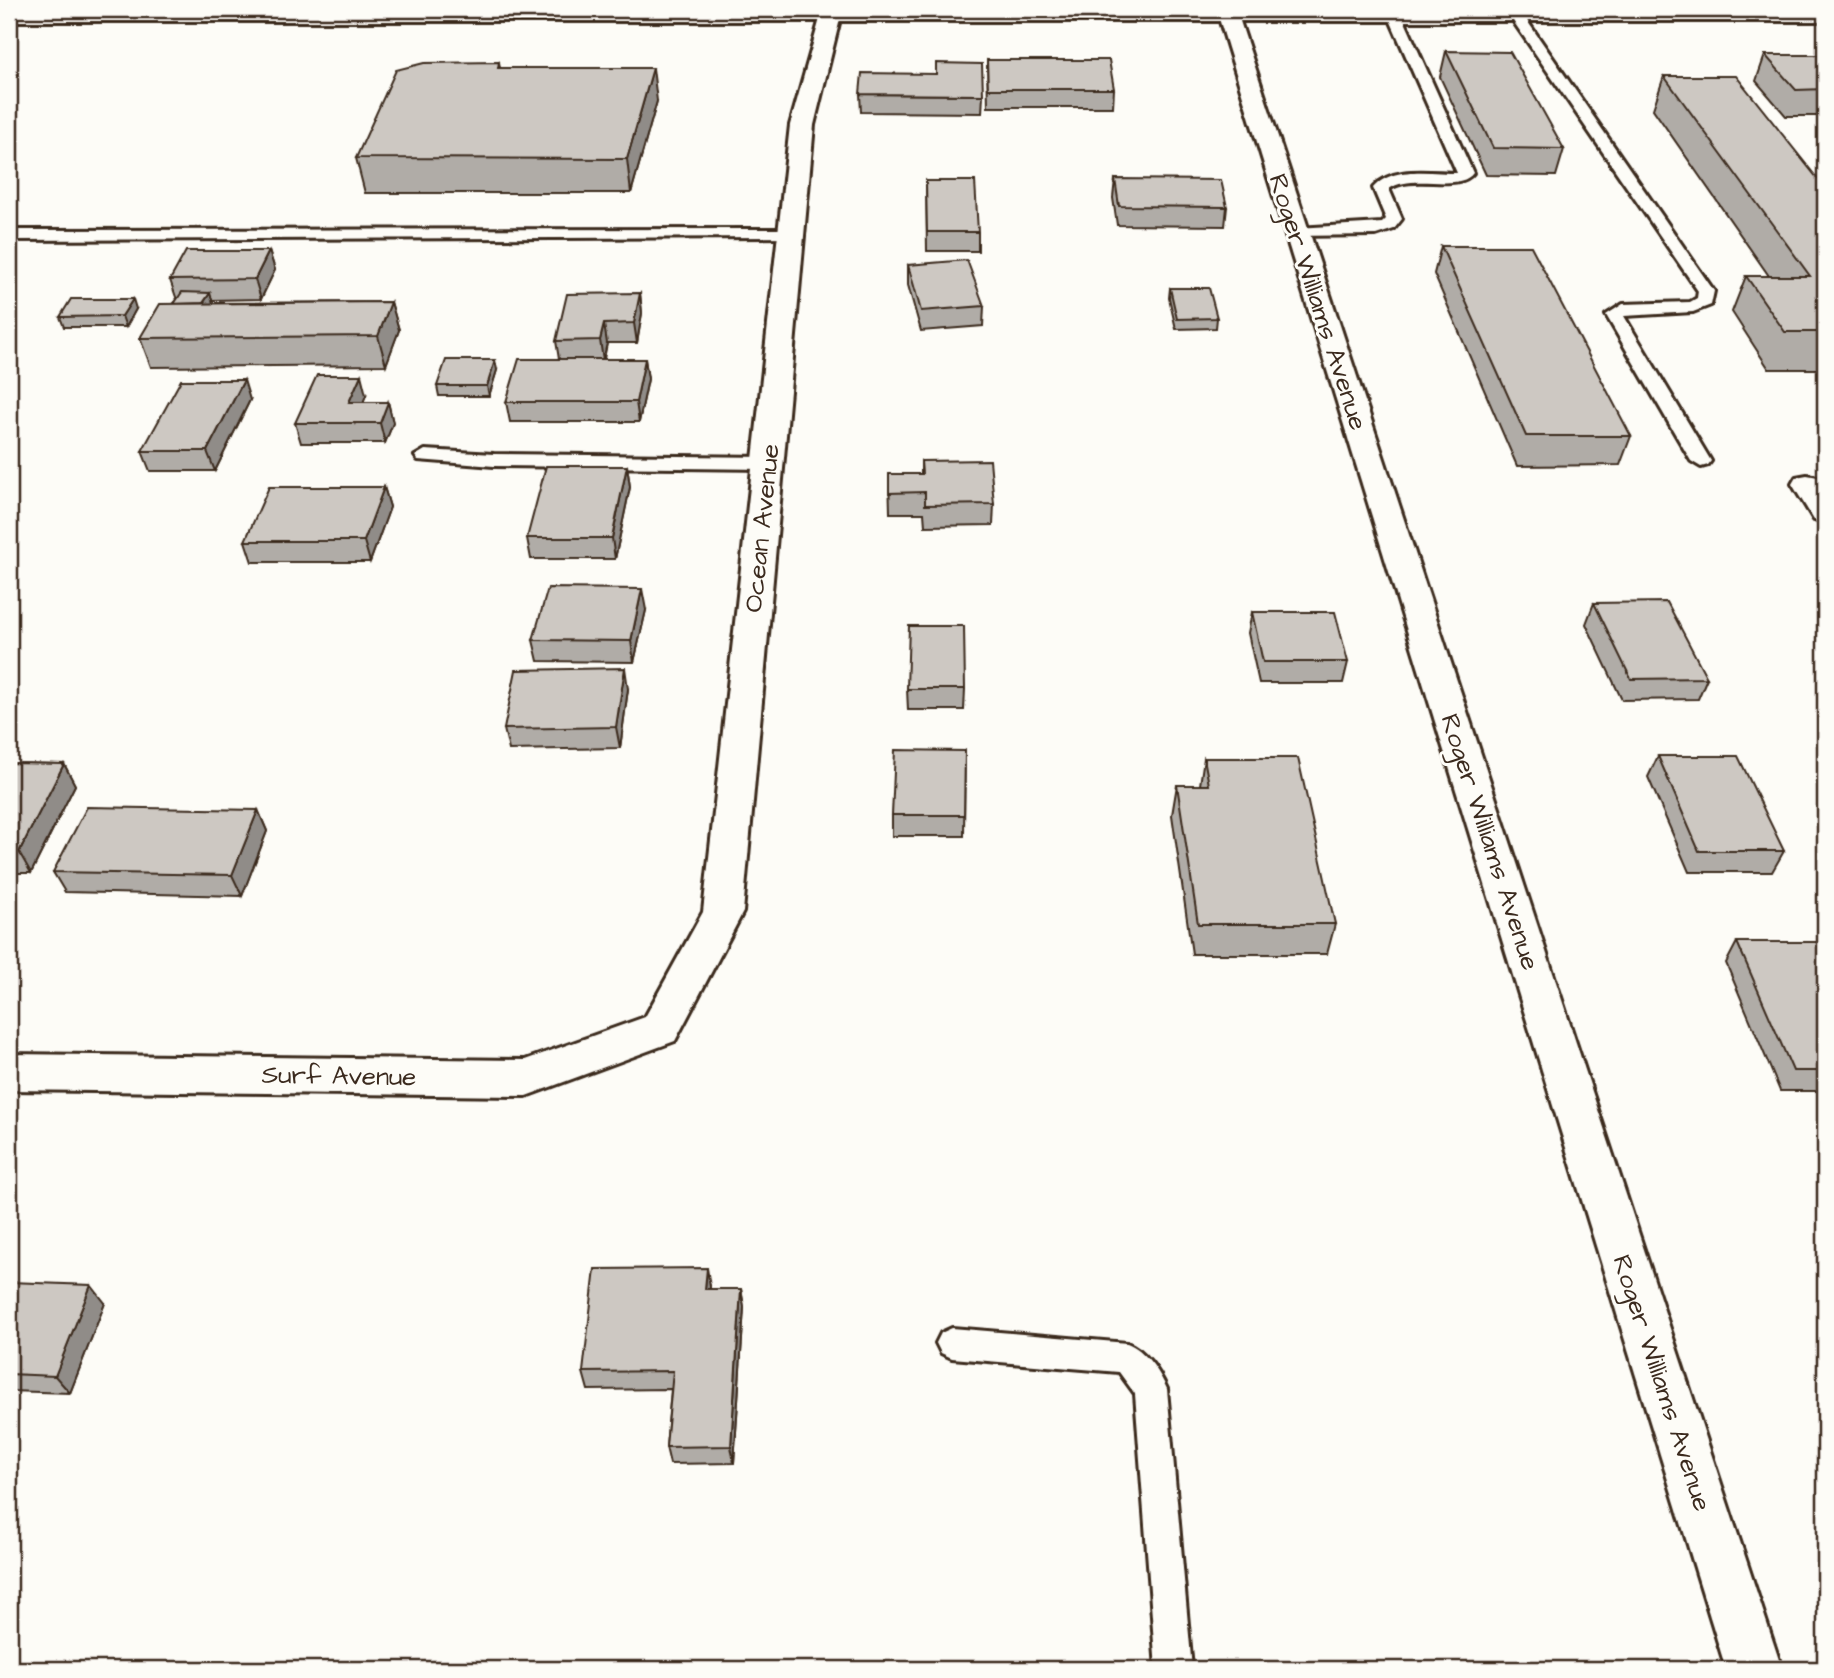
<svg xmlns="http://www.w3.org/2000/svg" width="1834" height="1678" viewBox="0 0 1834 1678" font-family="'Architects Daughter',sans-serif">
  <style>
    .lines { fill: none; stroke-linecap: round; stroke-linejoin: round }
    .lane-casing { stroke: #3b2a1e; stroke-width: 6 }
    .street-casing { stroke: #3b2a1e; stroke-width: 6 }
    .secondary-casing { stroke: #3b2a1e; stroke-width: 6 }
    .primary-casing { stroke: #3b2a1e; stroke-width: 6 }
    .lane { fill: #fdfcf7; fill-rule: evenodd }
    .street { fill: #fdfcf7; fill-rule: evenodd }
    .secondary { fill: #fdfcf7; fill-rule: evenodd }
    .primary { fill: #fdfcf7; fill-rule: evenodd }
    .wall { fill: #b0aca7; stroke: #3b2a1e; stroke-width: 2 }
    .shaded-wall { fill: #908c88; stroke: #3b2a1e; stroke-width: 2 }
    .building { fill: #cdc8c2; stroke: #3b2a1e; stroke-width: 2 }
    .labels { text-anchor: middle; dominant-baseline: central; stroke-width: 6; stroke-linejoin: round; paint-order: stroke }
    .street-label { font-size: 26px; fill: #3b2a1e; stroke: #fdfcf7 }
  </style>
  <rect width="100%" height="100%" fill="#fdfcf7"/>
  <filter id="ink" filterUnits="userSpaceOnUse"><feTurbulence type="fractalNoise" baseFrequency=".0143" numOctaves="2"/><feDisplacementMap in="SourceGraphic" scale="14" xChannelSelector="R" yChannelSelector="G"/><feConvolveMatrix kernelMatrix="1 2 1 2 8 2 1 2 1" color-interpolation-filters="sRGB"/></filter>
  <g filter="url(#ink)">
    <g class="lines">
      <defs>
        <g id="lane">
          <path d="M1395,11L1402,15L1473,173C1458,193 1413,172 1389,189L1402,219L1394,229L1376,235L1291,236L1289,233L1297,228L1382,223L1386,219L1373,188C1393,165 1430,173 1457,173L1388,15Z"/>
          <path d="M1511,12H1521L1714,291L1711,305L1693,312L1624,316L1711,461L1708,465L1701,467L1691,461L1606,315L1623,304L1690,302L1697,298L1698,291L1509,15Z"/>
          <path d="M791,229L797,231V237L9,240V230Z"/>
          <path d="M425,450L494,454L768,457L778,463L768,469L494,466L418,460L415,456Z"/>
          <path d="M952,1328L1127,1343C1145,1350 1159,1371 1167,1389L1192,1669H1156L1135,1394L1119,1372L952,1358L941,1353L936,1343L941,1333Z"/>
        </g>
        <g id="street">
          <path d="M831,9L841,15L814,125L743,912L675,1041L526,1096L9,1090V1054L525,1060L645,1017L703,912L790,125L821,15Z"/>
          <path d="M1807,475L1818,477L1825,488V522L1814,520L1792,484L1796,477Z"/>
        </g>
        <path id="secondary" d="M1228,9L1238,15L1782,1669H1726L1218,15Z"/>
        <rect id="primary" x="9" y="9" width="1816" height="12"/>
      </defs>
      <use href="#lane" class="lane-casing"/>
      <use href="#street" class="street-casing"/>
      <use href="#secondary" class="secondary-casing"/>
      <use href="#primary" class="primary-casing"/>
      <use href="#lane" class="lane"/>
      <use href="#street" class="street"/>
      <use href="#secondary" class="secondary"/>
      <use href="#primary" class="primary"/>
    </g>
    <g class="wall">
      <path d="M1446,51L1564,149L1556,176L1486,175L1440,77Z"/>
      <path d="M1765,55H1825V116H1786L1756,81Z"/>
      <path d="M987,60L1114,89L1113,107H988Z"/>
      <path d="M499,62L500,68L657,101L631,193H365L356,158Z"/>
      <path d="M1664,76L1825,188V369H1769L1732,312L1746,276H1769L1653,109Z"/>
      <path d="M860,94L983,95L982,113L861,112Z"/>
      <path d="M1115,179L1227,207L1225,226L1117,225L1113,198Z"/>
      <path d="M926,181L978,232V251H927Z"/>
      <path d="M1441,246L1631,436L1620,465L1517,466L1434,274Z"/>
      <path d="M269,251L275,270L261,299L212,300L213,303L391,302L399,330L386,365L151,367L140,338L177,300L170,280Z"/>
      <path d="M908,265L984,306L983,326L921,331L908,285Z"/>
      <path d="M1170,288L1217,318L1216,328L1176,329L1169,298Z"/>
      <path d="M640,293L642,313L637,343H607L604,359H645L648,379L639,422H510L506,402L559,359L556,341Z"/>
      <path d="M136,309L126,327H64L60,317Z"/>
      <path d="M497,370L489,396H439L437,386Z"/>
      <path d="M366,395L363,402H388L393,423L385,443H301L295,423Z"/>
      <path d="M250,400L215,471H150L142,451Z"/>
      <path d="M921,461L994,504L993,525L925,526L924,513H890L889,474H921Z"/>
      <path d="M627,466L630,487L615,559H531L527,538Z"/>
      <path d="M384,487L390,507L370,562H252L245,541Z"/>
      <path d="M1594,603L1707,678L1698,699L1622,700L1586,624Z"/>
      <path d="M646,610L634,662L538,661L533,640Z"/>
      <path d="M1252,612L1348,662L1343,683H1259L1248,633Z"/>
      <path d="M628,689L620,748L509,750L504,729Z"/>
      <path d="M907,689H965L964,710H908Z"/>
      <path d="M965,751L964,836H892V815Z"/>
      <path d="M1658,756L1784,851L1772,872H1689L1648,777Z"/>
      <path d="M1204,758L1335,924L1327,954H1192L1172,815L1177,785H1200Z"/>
      <path d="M9,763L64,764L75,785L31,873H9Z"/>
      <path d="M258,810L267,831L242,896L65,892L53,872Z"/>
      <path d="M1737,942H1825V1091H1780L1726,963Z"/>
      <path d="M9,1282L105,1303L70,1393L9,1391Z"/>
      <path d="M710,1286V1289H741L744,1307L734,1463L670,1464L666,1447L671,1389L588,1390L583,1372Z"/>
    </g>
    <g class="shaded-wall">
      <path d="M653,68L657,101L631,193L627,159Z"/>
      <path d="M269,251L275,270L261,299L255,279Z"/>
      <path d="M210,293L213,303L193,319Z"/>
      <path d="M640,293L642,313L637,343L634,323Z"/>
      <path d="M133,299L136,309L126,327L122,316Z"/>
      <path d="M391,302L399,330L386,365L378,336Z"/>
      <path d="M604,324L607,343L603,360L600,340Z"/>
      <path d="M645,359L648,379L639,422L636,402Z"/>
      <path d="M495,360L497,370L489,396L487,386Z"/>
      <path d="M361,375L366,395L355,423L349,402Z"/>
      <path d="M244,380L250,400L215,471L207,451Z"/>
      <path d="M388,402L393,423L385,443L380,423Z"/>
      <path d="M627,466L630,487L615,559L612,538Z"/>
      <path d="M384,487L390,507L370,562L364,541Z"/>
      <path d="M642,589L646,610L634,662L631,641Z"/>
      <path d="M625,668L628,689L620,748L616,727Z"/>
      <path d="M64,764L75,785L31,873L19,852Z"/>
      <path d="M258,810L267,831L242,896L232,875Z"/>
      <path d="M707,1268L710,1286L709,1307L705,1289Z"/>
      <path d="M91,1285L105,1303L70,1393L55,1376Z"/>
      <path d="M741,1289L744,1307L734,1463L731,1446Z"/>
    </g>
    <g class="building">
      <path d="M1446,51L1510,52L1564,149L1493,148Z"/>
      <path d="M1765,55H1825V89L1796,90Z"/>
      <path d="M987,60H1109L1114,89H988Z"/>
      <path d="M499,62L498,68H653L627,159L356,158L396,70L424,63Z"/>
      <path d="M936,63L982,64L983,95L860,94L862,73L936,74Z"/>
      <path d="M1664,76H1736L1825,188V332H1785L1746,276H1810Z"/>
      <path d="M1115,179L1221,180L1227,207L1119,206Z"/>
      <path d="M926,181H975L978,232H927Z"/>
      <path d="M1441,246H1531L1631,436H1526Z"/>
      <path d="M186,251H269L255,279L170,280Z"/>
      <path d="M967,260L984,306L921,311L908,265Z"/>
      <path d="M1170,288H1209L1217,318L1177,319Z"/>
      <path d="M182,292L210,293L203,303L174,304Z"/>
      <path d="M640,293L634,323L604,324L600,340L556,341L567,294Z"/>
      <path d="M71,299H133L122,316L60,317Z"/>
      <path d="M391,302L378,336L140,338L160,304Z"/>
      <path d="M519,359H645L636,402H506Z"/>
      <path d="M446,360H495L487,386H437Z"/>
      <path d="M317,375H361L349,402H388L380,423H295Z"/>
      <path d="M181,380H244L207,451H142Z"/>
      <path d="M990,460L994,504L925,505V492L889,493V474H922L921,461Z"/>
      <path d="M546,466H627L612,538H527Z"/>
      <path d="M269,487H384L364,541H245Z"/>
      <path d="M548,588L642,589L631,641L533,640Z"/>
      <path d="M1667,602L1707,678L1631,679L1594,603Z"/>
      <path d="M1252,612H1335L1348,662H1263Z"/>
      <path d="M909,626H964L965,689H907Z"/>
      <path d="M625,668L616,727L504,729L516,670Z"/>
      <path d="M895,750L965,751L964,815H892Z"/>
      <path d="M1658,756H1738L1784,851H1699Z"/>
      <path d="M1204,758H1298L1335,924H1198L1177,785H1209Z"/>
      <path d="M9,763L64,764L19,852H9Z"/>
      <path d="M87,807L258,810L232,875L53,872Z"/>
      <path d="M1737,942H1825V1071H1793Z"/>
      <path d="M707,1268L705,1289H741L731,1446L666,1447L673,1371L583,1372L595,1269Z"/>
      <path d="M9,1282L91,1285L55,1376L9,1374Z"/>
    </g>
  </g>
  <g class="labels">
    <g class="street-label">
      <text transform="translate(1318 302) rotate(72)">Roger Williams Avenue</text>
      <text transform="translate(762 528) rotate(-84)">Ocean Avenue</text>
      <text transform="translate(1490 842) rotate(72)">Roger Williams Avenue</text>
      <text transform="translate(339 1076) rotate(1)">Surf Avenue</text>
      <text transform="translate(1662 1383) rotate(72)">Roger Williams Avenue</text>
    </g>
  </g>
  <rect width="1834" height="1678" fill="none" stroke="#fdfcf7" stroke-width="35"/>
  <rect x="18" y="18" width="1799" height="1643" fill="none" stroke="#3b2a1e" stroke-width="2.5" filter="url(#ink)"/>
</svg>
